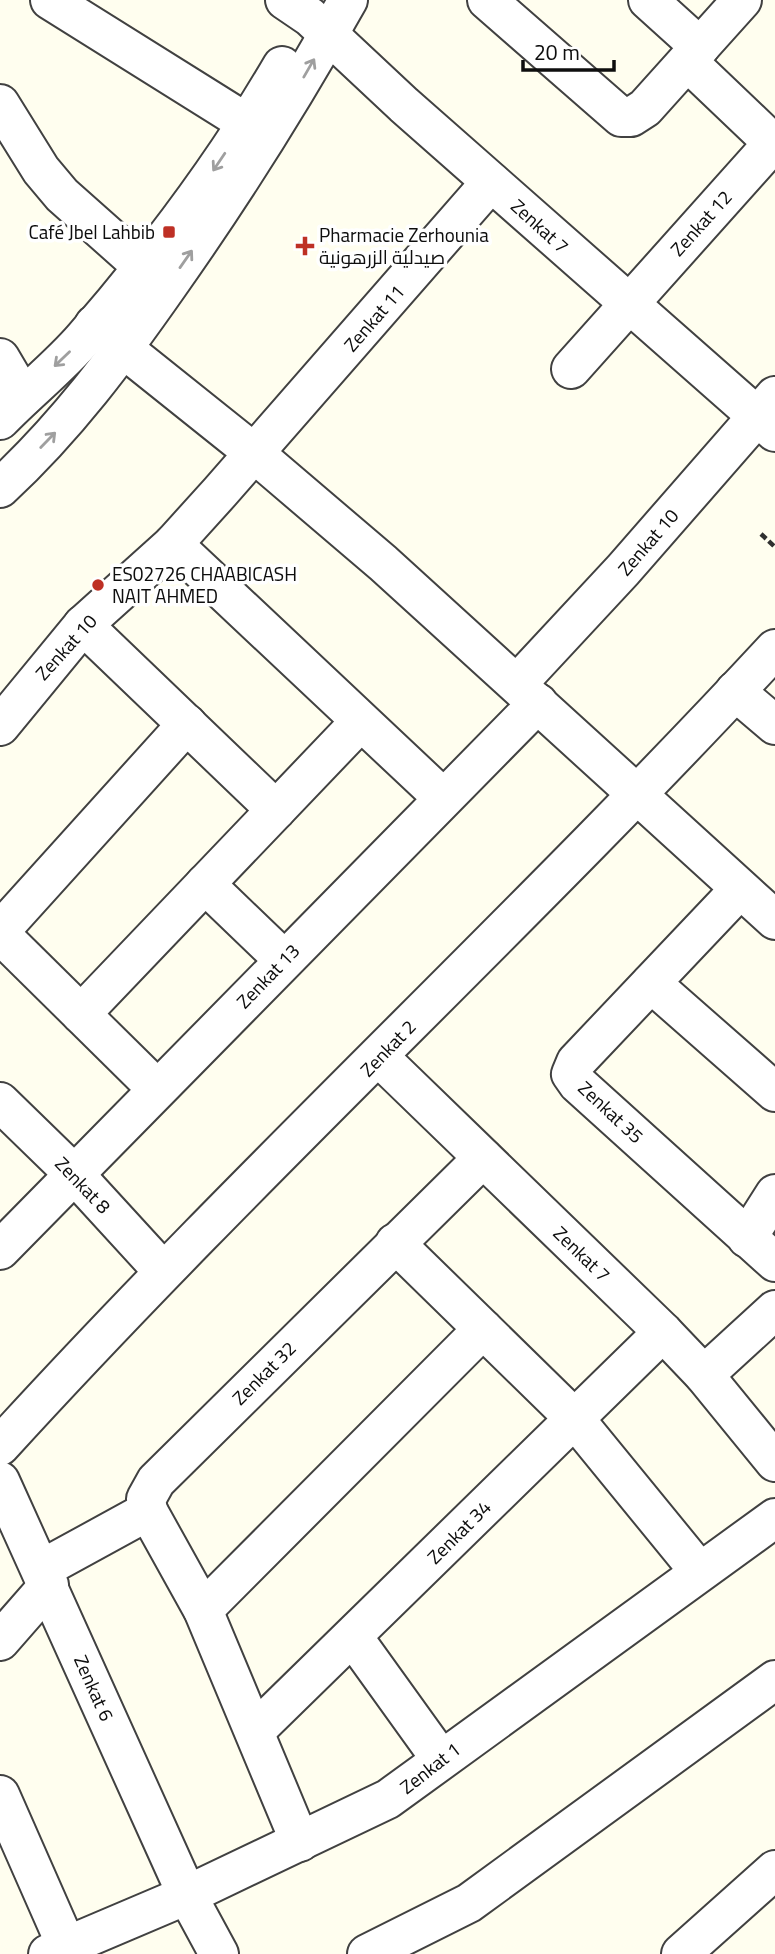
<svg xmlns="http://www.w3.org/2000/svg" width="775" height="1954" viewBox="0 0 775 1954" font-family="Georgia,Cairo,serif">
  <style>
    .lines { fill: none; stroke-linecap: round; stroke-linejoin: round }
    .minor-casing { stroke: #414141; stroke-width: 42 }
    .path { stroke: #303030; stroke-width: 4.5; stroke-dasharray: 7 3.5; stroke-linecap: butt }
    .minor { stroke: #fff; stroke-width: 38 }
    .oneway { stroke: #9f9f9f }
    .poi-dot { fill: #be3025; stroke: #fff; stroke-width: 2.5 }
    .labels { text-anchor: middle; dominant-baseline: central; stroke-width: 7; stroke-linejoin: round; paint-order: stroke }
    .street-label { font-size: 19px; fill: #0e0e0e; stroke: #fff }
    .poi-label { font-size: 19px; fill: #0e0e0e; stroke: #fff; text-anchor: start }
  </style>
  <rect width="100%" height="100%" fill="#fffeef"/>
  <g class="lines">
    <defs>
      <g id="minor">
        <path d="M50,0L245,122"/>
        <path d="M285,0L310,17L404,105L775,432"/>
        <path d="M487,0L621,117H631L645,108L742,0"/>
        <path d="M648,0L700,47"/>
        <path d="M688,62L773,143"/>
        <path d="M0,104L41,170L62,195L143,267"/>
        <path d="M94,325L254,453L383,563L775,920"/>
        <path d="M0,358L23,397"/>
        <path d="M571,369L775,141"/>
        <path d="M0,420C27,392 59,367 84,338C157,254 226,162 282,66"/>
        <path d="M0,488C66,427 118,357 169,284C234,192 293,98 348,0"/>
        <path d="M173,544L443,798"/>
        <path d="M83,625L276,810"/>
        <path d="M517,684L623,570L775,396"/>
        <path d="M735,691L775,725"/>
        <path d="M0,726L83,625L173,544L220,492L491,182"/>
        <path d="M205,884L284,960"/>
        <path d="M740,889L576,1062L571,1074L578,1084L775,1262"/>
        <path d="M0,931L187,724"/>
        <path d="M0,934L157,1089"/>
        <path d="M651,983L775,1092"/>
        <path d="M81,1014L360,722"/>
        <path d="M379,1057L663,1332L704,1375L775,1462"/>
        <path d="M0,1102L75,1175L162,1270"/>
        <path d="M747,1238L775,1194"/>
        <path d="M395,1243L574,1418L699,1571"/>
        <path d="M0,1250L538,703"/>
        <path d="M704,1375L775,1310"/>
        <path d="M0,1446C250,1172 523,921 775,649"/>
        <path d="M0,1481L187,1895L219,1954"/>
        <path d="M148,1511L203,1610L300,1842"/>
        <path d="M42,1569L148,1511L146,1499L156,1481L483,1158"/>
        <path d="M203,1610L483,1329"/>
        <path d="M353,1637L440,1758"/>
        <path d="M0,1641L49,1585"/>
        <path d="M255,1731L663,1332"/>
        <path d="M0,1795L70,1954"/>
        <path d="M48,1954L187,1895L388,1799L775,1518"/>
        <path d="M367,1954L469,1903L775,1680"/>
        <path d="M681,1954L775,1870"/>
      </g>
    </defs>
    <use href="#minor" class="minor-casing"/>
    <path class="path" d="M761,534L775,547"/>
    <use href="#minor" class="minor"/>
  </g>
  <defs><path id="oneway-shaft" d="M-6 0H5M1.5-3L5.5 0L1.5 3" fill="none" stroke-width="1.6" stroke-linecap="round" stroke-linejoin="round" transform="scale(1.75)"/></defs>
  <g class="oneway">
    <use href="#oneway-shaft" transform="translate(309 68) rotate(-60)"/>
    <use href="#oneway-shaft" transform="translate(219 162) rotate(124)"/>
    <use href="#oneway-shaft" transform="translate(186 259) rotate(-55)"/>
    <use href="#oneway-shaft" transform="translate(62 359) rotate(136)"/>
    <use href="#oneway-shaft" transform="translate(48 440) rotate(-46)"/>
  </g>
  <g class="poi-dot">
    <rect x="162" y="225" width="14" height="14" rx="3.5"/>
    <path d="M301.5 235.5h7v7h7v7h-7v7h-7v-7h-7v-7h7z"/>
    <circle cx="98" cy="585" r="7"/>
  </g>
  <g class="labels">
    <g class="street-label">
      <text transform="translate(701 223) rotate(-48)">Zenkat 12</text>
      <text transform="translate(540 226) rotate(42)">Zenkat 7</text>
      <text transform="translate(374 318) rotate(-49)">Zenkat 11</text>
      <text transform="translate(648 542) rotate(-49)">Zenkat 10</text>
      <text transform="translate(66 647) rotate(-48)">Zenkat 10</text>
      <text transform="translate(268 976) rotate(-46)">Zenkat 13</text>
      <text transform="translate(388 1048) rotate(-46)">Zenkat 2</text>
      <text transform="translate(611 1112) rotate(43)">Zenkat 35</text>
      <text transform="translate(83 1185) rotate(46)">Zenkat 8</text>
      <text transform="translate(582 1254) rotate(44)">Zenkat 7</text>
      <text transform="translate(264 1373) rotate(-45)">Zenkat 32</text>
      <text transform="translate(459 1532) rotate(-45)">Zenkat 34</text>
      <text transform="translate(94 1688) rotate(66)">Zenkat 6</text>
      <text transform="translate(430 1768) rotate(-38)">Zenkat 1</text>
    </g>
    <g class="poi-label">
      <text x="155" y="232" text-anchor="end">Café Jbel Lahbib</text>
      <text x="319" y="235">Pharmacie Zerhounia<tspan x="319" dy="22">صيدلية الزرهونية</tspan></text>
      <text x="112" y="574">ES02726 CHAABICASH<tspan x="112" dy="22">NAIT AHMED</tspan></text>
    </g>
  </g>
  <path d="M523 60v10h91v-10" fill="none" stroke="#0e0e0e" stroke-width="3.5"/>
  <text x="534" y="60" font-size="21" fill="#0e0e0e" stroke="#ffffff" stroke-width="5" paint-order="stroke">20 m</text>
</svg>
